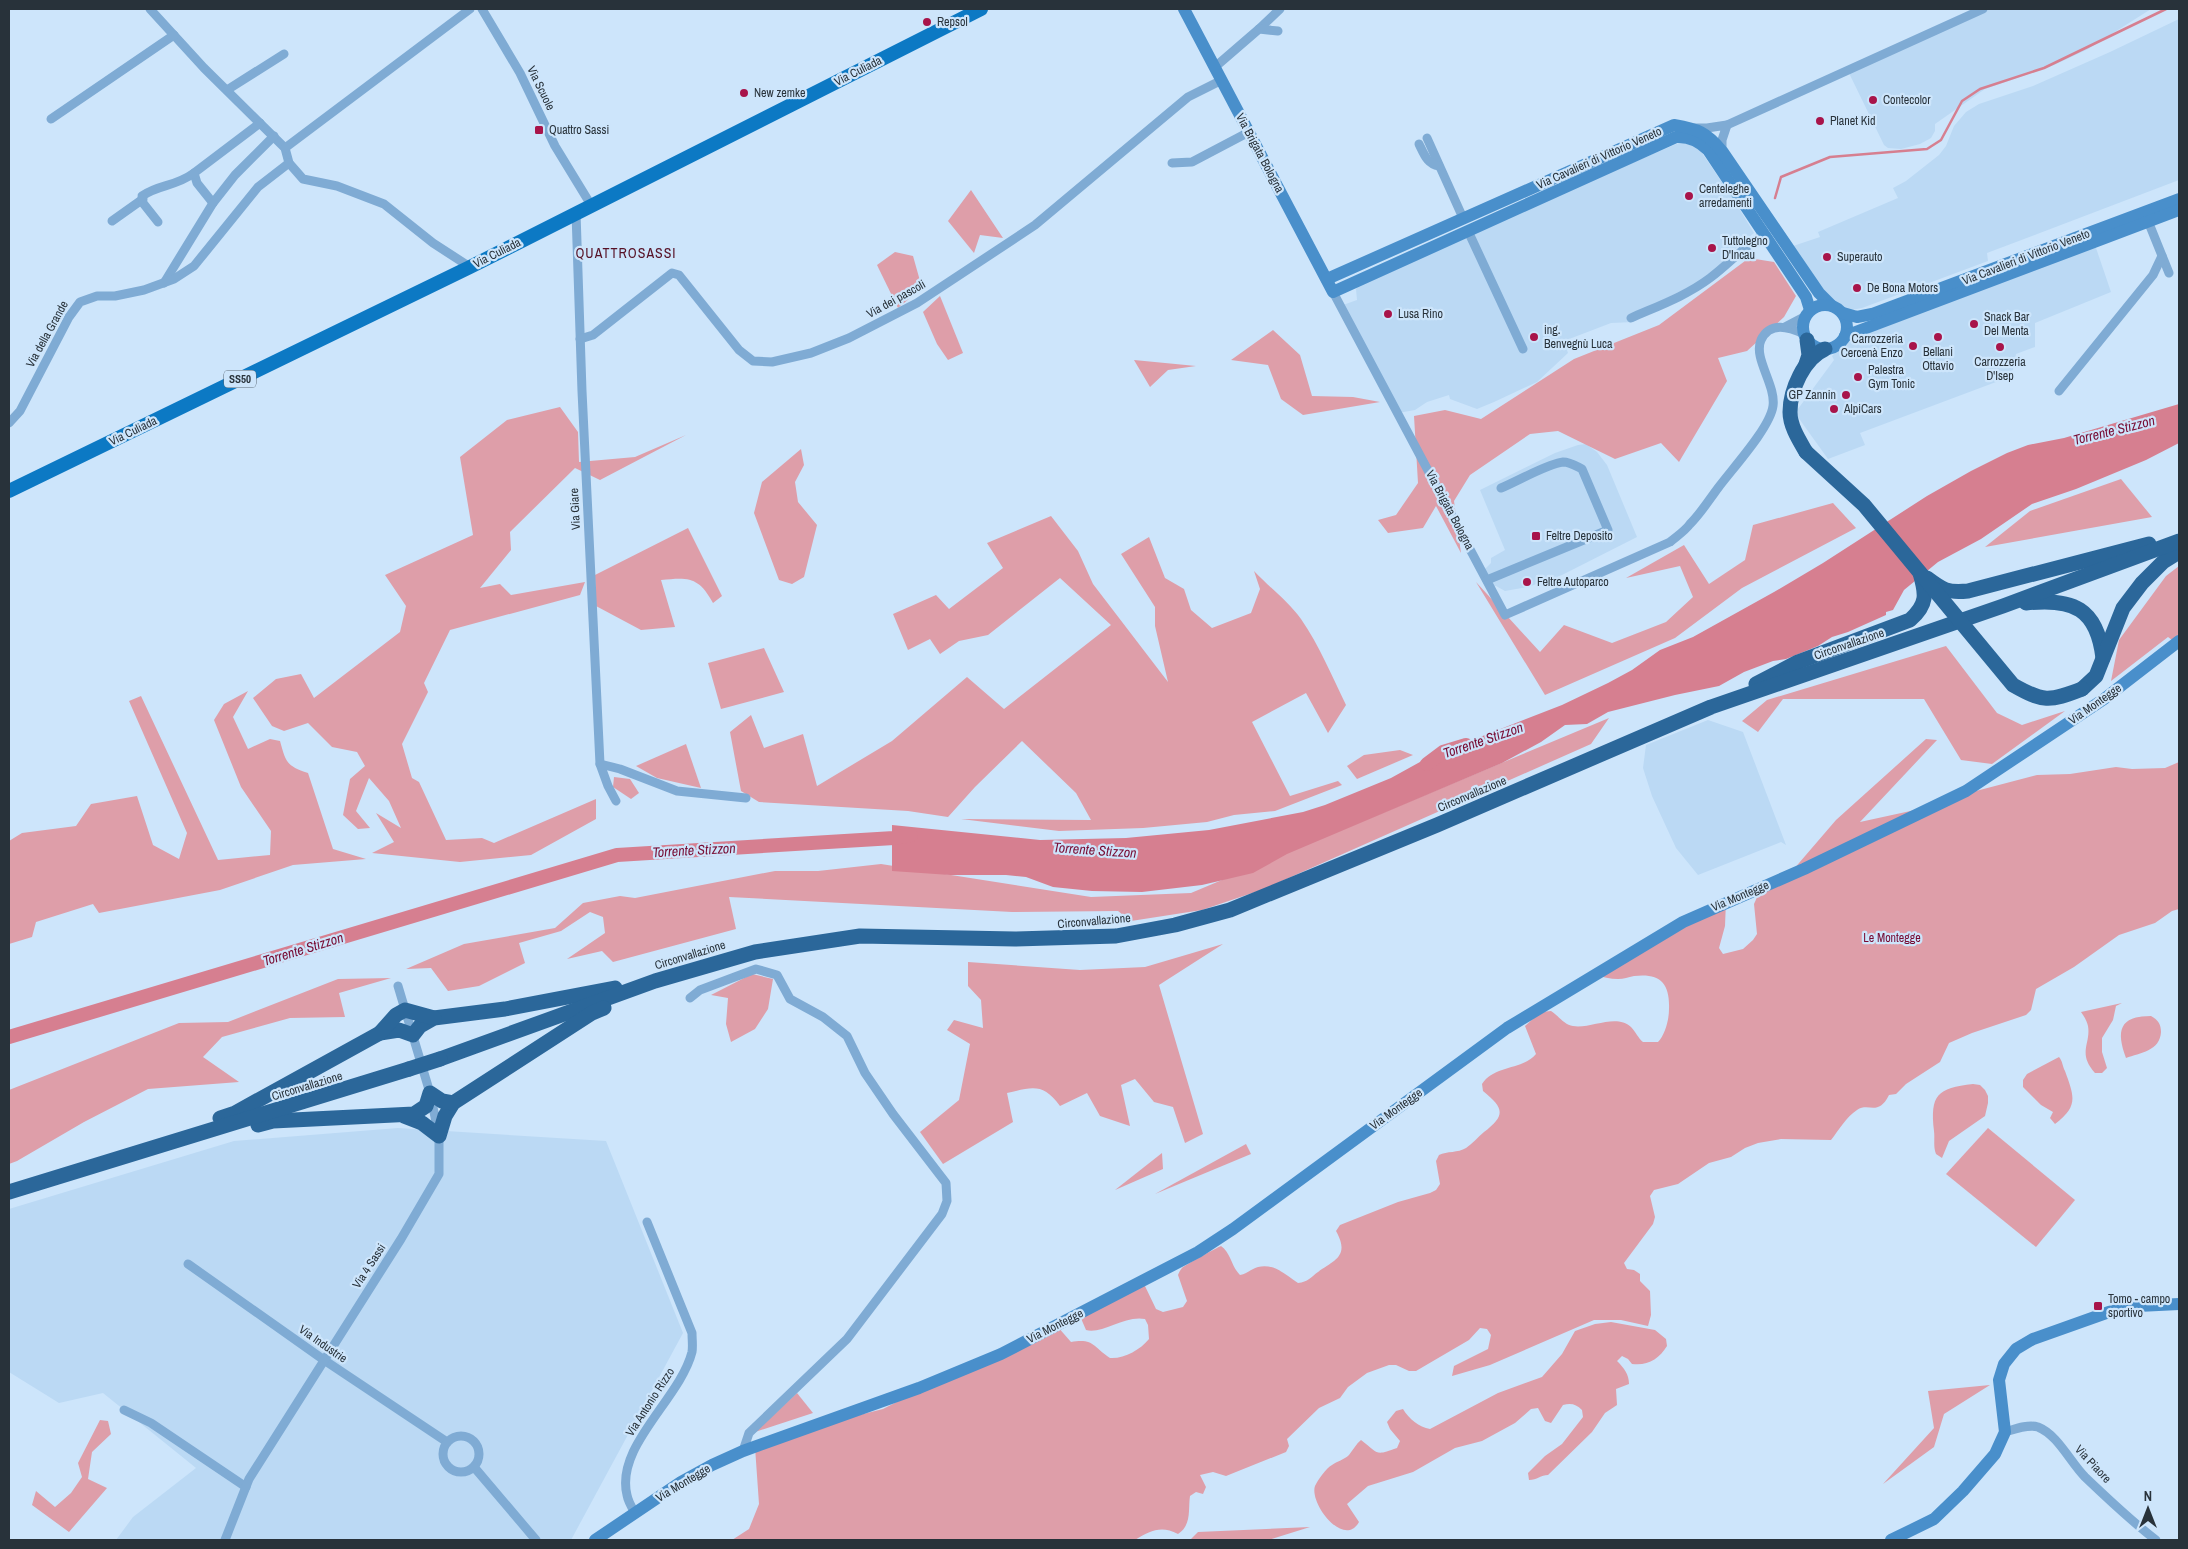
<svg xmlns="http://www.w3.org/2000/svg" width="2188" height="1549" viewBox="0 0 2188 1549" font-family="'Archivo Narrow',sans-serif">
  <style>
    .built { fill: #bbd9f4 }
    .green { fill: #de9ea9 }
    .water { fill: #d67f90 }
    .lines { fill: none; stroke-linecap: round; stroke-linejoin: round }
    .stream { stroke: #d67f90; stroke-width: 2.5 }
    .river { stroke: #d67f90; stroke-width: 14 }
    .street { stroke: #7fabd4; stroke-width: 9 }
    .secondary { stroke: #498fcb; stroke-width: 12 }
    .primary { stroke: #0c79c4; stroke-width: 14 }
    .highway { stroke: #2b679a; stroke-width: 15 }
    .highway-bridge { stroke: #2b679a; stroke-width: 15 }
    .poi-dot { fill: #a8144a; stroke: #cde5fb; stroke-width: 2 }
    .labels { text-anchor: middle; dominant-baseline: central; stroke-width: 4.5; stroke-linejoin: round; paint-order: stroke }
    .shield { fill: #cde5fb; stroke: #5a6874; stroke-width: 1 }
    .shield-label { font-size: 11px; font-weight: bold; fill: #28323a }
    .poi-label { font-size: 12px; fill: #28323a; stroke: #cde5fb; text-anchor: start }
    .street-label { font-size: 12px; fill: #28323a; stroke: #cde5fb }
    .park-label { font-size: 12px; fill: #750831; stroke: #cde5fb }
    .neighbourhood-label { font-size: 14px; letter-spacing: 1px; fill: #571227; stroke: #cde5fb }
    .water-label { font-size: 14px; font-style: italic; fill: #780d34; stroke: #cde5fb }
  </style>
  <rect width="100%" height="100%" fill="#cde5fb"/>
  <g class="built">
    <path d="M1985,9H2151L2088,49L2054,65L1985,89L1935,124V131L1931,138L1920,144L1901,149L1888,148L1884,145L1848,71Z"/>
    <path d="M2179,19V180L1987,253L1988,261L1862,308L1846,311L1825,291L1793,246L1820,237L1818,232L1898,198L1893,188L1906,181L1939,155L1946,146L1954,126L1966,112L1979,104L2033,86L2110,52Z"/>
    <path d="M1681,142L1696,147L1702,153L1734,200L1754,233L1735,249L1727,260L1701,281L1633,315L1634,322L1611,323L1564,341L1568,353L1537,382L1494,402L1477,409L1450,399L1449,395L1427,402L1415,410L1398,413L1343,305L1357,300L1356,289L1359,285L1465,235L1478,244L1473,231Z"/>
    <path d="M2095,245L2111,292L2035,323V347L2016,354L2013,370L2010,371L2012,376L1860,433L1865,445L1828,459L1795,413L1834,360L1832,356L1848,340Z"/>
    <path d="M1586,444L1597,452L1607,465L1637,537L1562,575L1528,587L1505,591L1496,586L1491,587L1483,571L1491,563V558L1505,550L1480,490L1555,453L1578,445Z"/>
    <path d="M1708,720L1743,732L1786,845L1781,842L1698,875L1676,848L1652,796L1643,768L1646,745Z"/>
    <path d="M398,1128L606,1141L683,1333L571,1540H116L133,1517L196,1468L103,1393L59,1403L9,1372V1209L234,1141Z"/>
  </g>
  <g class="green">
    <path d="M971,190L1003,238L980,235L974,253L948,221Z"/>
    <path d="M895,252L913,256L922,288L898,308L877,265Z"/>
    <path d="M1749,258L1774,262L1796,296L1784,317L1747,351L1718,358L1727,381L1679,462L1661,443L1615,459L1558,431L1530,434L1470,475L1454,501L1461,553L1436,506L1423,528L1388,533L1378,520L1396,515L1418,483L1414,416L1445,410L1481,419L1574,359L1659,325Z"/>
    <path d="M940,296L963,353L948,360L937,344L923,312Z"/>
    <path d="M1273,330L1300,355L1312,396L1353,397L1380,402L1303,415L1281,399L1268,365L1231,360Z"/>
    <path d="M1134,360L1196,366L1168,370L1150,387Z"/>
    <path d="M560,407L578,432L579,462L635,457L686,435L600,480L575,468L510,532L511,550L480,588L500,584L511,595L585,582L580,595L450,630L424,683L428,692L402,744L412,778L419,782L446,840L482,838L494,843L596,799V819L531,855L460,862L372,853L394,842L376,813L401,828L389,801L369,778L356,811L370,828L358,829L343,815L350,779L365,766L357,752L332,747L308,723L284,731L272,726L253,698L276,679L301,674L314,698L400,632L406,606L385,575L473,535L460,457L507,420Z"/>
    <path d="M801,449L804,465L795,482L798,502L817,525L804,577L792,584L779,580L754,513L762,482Z"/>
    <path d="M2121,479L2152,517L1985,547L2030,511Z"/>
    <path d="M1833,503L1856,528L1742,588L1675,638L1545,695L1476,582L1540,652L1564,625L1612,643L1666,622L1693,597L1680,566L1626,578L1684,545L1709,584L1745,560L1753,525Z"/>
    <path d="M1051,516L1078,551L1093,584L1168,682L1155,626V607L1121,554L1149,537L1165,578L1184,589L1191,610L1212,628L1251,613L1260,589L1254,571C1269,587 1287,600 1301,619C1319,645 1332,676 1346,705L1328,733L1306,693L1252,722L1290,796L1338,781L1342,785L1275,811L1234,815L1207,822L1143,828L1059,831L961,819L1091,820L1076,793L1022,741L975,787L948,817L908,811L759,802L741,791L730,732L751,715L764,748L803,734L817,786L892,741L967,677L1004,709L1111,625L1060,578L988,635L959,641L940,654L930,639L908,650L893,614L936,595L949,609L1003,568L987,543Z"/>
    <path d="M688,528L722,596L713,603C699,577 689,577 661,580L675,627L641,630L596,606L595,575Z"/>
    <path d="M2179,566V645L2168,637L2111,681L2119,640L2166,576Z"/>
    <path d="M1946,646L1997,713L2022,725L2065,711L1992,764L1961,760L1924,699H1783L1758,732L1742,721L1767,700Z"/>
    <path d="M764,648L784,692L721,709L708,663Z"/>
    <path d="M248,691L233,717L248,749L270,739L280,741C286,763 287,766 308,773L333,849L366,859L293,865L220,890L99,913L93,904L36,922L32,937L9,944V841L22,833L76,826L91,804L137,796L153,845L179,859L187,833L129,701L141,696L218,860L270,855L271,831L241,787L214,720L224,704Z"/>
    <path d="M1609,718L1591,744L1264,889L1202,910L1131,921L1118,911L1012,912L729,897L736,929L613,962L602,951L567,959L605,933L603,917L590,912L561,931L519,943L525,963L479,986L448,991L431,968L406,969L464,944L555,928L583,903L620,896L635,898L775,871H818L881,864L1091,897L1191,893Z"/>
    <path d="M1926,739L1937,740L1860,822L1947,803L1976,791L2037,775L2070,774L2116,767L2132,769L2165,768L2179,762V909L2172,911L2155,923L2119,935L2074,967L2036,989L2031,1010L2026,1015L1972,1033L1949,1043L1940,1062L1906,1084L1896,1094L1889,1095C1878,1117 1869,1102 1857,1110C1846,1117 1839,1130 1831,1140L1781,1139L1758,1143L1745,1148L1731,1157L1709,1163L1678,1184L1654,1190L1650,1196L1655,1217L1653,1224L1624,1263L1627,1269L1634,1270L1640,1274V1281L1650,1291L1651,1315L1648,1326L1621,1320H1594L1490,1365L1452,1376L1454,1366L1488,1349L1491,1335L1487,1329L1480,1328L1469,1340L1416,1371H1409L1396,1365H1389L1367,1373L1348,1387L1340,1398L1319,1408L1287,1439L1289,1446L1286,1452L1226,1476L1213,1472L1200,1475L1206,1487L1203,1494L1196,1492L1190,1496C1188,1509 1192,1525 1178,1534C1161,1525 1150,1531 1135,1540H732L749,1529L759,1504L755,1447L808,1428L883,1409L924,1388L1057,1326L1071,1342C1094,1338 1093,1347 1110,1358C1124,1359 1140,1350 1149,1339L1148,1325L1145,1319C1124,1315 1101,1335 1086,1330L1080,1316L1144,1284L1156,1309L1163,1312L1183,1307L1187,1301L1178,1275C1179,1273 1180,1270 1182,1268C1185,1265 1218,1247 1221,1246C1231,1253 1231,1266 1240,1275C1247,1274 1251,1269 1258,1267C1274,1263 1286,1275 1298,1283C1308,1282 1311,1277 1318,1272C1335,1260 1350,1256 1336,1231L1340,1225L1398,1202L1430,1193L1436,1190L1440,1184L1436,1161L1439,1155C1447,1151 1458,1153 1466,1148C1472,1144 1478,1137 1484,1132C1506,1115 1504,1108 1483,1091L1482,1084C1494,1065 1523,1070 1536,1054L1525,1026C1533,1019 1540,1011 1551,1011C1558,1015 1564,1025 1573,1026C1591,1029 1616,1013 1631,1027C1636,1032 1638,1038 1643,1042H1658C1665,1035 1669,1020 1669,1009C1670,983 1660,973 1634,976C1628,977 1624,979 1618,979C1610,979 1603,977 1595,975L1726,901L1725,926L1719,948L1723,954L1743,949L1753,940L1757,934L1754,904L1763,884L1793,870L1836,820Z"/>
    <path d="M686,744L701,788L657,778L636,766Z"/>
    <path d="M1400,750L1413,755L1357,779L1347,766L1364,755Z"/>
    <path d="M614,777L630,779L639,793L631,799L613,787Z"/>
    <path d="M1223,944L1159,985L1203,1134L1185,1143L1173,1107L1154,1102L1135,1079L1121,1085L1130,1126L1100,1116L1087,1093L1060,1106C1043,1083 1033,1087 1007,1093L1013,1122L943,1164L920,1132L959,1100L970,1044L947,1030L954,1020L983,1028L981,1000L968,986V962L1080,970L1145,967Z"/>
    <path d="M752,974L773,979L768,1009L755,1029L731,1042L726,1024L728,998L711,995Z"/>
    <path d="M391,978L339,993L345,1017L290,1018L222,1037L203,1057L239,1082L148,1089L84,1122L17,1161L9,1164V1090L179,1023L228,1022L338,979Z"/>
    <path d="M2122,1003L2116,1006L2113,1020L2102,1038V1052L2107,1068L2102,1073H2095C2077,1053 2091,1044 2088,1026C2087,1021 2084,1016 2081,1012Z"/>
    <path d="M2151,1016C2158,1020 2161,1024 2161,1032C2160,1051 2140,1053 2126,1058C2116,1031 2119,1016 2151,1016Z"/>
    <path d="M2059,1057C2063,1062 2062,1065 2065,1071C2074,1096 2079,1106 2055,1124L2050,1118L2053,1112L2041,1105L2023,1087V1080L2027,1074Z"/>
    <path d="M1973,1084L1980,1085L1985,1090L1988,1096V1103L1985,1116L1949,1141L1942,1158L1936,1154C1933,1147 1935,1139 1934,1131C1930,1095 1937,1088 1973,1084Z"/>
    <path d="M1988,1128L2075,1200L2036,1247L1946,1174Z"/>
    <path d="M1246,1144L1251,1154L1155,1194Z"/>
    <path d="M1162,1153L1163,1169L1115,1190Z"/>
    <path d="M1611,1322L1655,1330L1666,1339L1667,1346C1659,1359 1648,1366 1632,1364L1628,1359L1622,1356L1617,1361C1624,1368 1629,1374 1629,1384L1616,1389L1617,1405L1605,1413L1592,1432L1548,1475C1541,1475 1537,1480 1529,1480L1528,1473L1545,1456L1562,1444L1583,1417L1582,1410C1576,1404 1571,1403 1563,1405L1551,1423L1545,1421L1538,1408L1531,1409L1515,1423L1482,1441L1455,1448L1413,1472L1368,1486L1347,1504L1359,1522C1344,1549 1309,1503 1315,1486C1318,1480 1326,1468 1332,1465C1337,1461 1344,1460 1349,1455C1353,1450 1356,1444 1361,1440C1379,1454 1375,1456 1397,1448L1400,1441L1390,1429L1387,1422L1396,1411L1403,1409C1409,1419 1419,1427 1430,1429L1498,1393L1542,1377L1562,1354L1575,1331L1595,1324Z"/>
    <path d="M1990,1385L1944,1414L1934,1447L1883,1484L1934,1428L1928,1391Z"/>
    <path d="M797,1393L813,1413L755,1432Z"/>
    <path d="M100,1420L108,1421L111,1434L92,1452L88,1479L107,1488L69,1532L32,1505L36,1491L55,1507L71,1493L82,1477L78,1463Z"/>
    <path d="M1310,1527L1268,1540H1190L1198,1532Z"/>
  </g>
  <path class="water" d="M2179,404V443L2146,460L2076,489L2032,504L1981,539L1938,562L1904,590L1893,610L1886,612V615L1848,632L1832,637L1818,646L1786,659L1773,661L1744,672L1719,686L1675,695L1608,712L1587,724L1565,725L1541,742L1502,763L1287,854L1253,873L1202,885L1142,892L1092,891L1053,887L1026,877L1006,875H950L892,871V825L1040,840L1126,838L1209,830L1303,812L1325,805L1391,778L1429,757L1562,705L1608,683L1632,670L1660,650L1693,637L1774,592L1823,563L1927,496L1971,471L2007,453L2028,445L2064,438Z"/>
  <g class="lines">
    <path class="stream" d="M1775,198L1781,177L1830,157L1927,149L1941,140L1962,101L1980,89L2044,68L2166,9"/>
    <g class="river">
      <path d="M1427,764L1443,752L1466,745"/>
      <path d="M9,1037L617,855L894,838L911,835"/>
    </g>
    <g class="street">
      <path d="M150,9L204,68L285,148L289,163L303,179L337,186L384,204L433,243L470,267"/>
      <path d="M482,9L520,73L555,146L591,205"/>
      <path d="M1259,29L1280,9"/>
      <path d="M1215,67L1259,29L1278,31"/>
      <path d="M227,90L284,54"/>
      <path d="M51,119L174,35"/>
      <path d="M1727,125L1983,9"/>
      <path d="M1694,128H1707L1727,125L1722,140V151"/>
      <path d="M1427,138L1463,218"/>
      <path d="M1419,144C1424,154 1427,164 1439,166"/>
      <path d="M285,148L470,9"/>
      <path d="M1172,163L1192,162L1249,132"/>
      <path d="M213,203L197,183L194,173L260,123"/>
      <path d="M576,213L582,391L600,764L608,786L616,801"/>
      <path d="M112,221L143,199"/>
      <path d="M2148,221L2169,273"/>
      <path d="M158,222L143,203L142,196C159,184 175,187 194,173"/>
      <path d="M1468,231L1523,349"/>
      <path d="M164,283L213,203L235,175L274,136"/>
      <path d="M1333,292L1505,615L1670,542C1677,536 1685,531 1690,524C1701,513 1709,500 1718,488C1732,469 1770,428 1773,406C1776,385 1753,358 1761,340C1770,321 1789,327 1804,334"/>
      <path d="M1631,318C1658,306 1686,296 1710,278C1729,264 1744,246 1765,234"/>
      <path d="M1785,327L1804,317"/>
      <path d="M580,339L593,335L672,273L679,275L739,350L753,361L772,362L811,353L849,338L917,303L1011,241L1035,225L1188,97L1222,80"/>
      <path d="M2059,391L2153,275L2162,256"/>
      <path d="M9,423L20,411L69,317L80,302L97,296H115L144,290L174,279L194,266L258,187L289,163"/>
      <path d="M1487,580L1608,530L1582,469C1576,466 1570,462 1563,462C1549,463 1516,482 1501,488"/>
      <path d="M600,764L620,769L677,791L746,798"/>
      <path d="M690,998L700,990L756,969L777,975L790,999L823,1017L847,1036L865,1073L893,1114L946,1183L947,1201L942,1214L847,1339L749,1433L743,1451"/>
      <path d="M188,1264L324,1360L447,1442"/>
      <path d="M124,1410L151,1423L246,1487"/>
      <path d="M2005,1432C2015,1429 2028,1424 2038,1427C2058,1435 2070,1462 2085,1477C2108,1499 2131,1521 2156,1540"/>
      <circle cx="461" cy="1454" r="18"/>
      <path d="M474,1467L536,1540"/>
      <path d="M635,1513C632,1508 628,1501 627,1495C615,1446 680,1399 692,1352C693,1346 692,1339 692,1333L647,1222"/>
      <path d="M225,1540L249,1479L401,1239L439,1174V1136L430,1093L398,986"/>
    </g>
    <g class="secondary">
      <path d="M1184,9L1333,292L1676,137C1689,136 1699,141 1708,150L1806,297L1810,310"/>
      <path d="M1327,279L1674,125C1698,129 1706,132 1722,151L1819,293L1831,305"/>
      <circle cx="1825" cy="327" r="22"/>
      <path d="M1843,313L1857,317L1872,314L2179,199"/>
      <path d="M1845,336L2179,210"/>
      <path d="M595,1540L681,1482L712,1465L743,1451L919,1388L1001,1354L1198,1252L1233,1229L1507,1028L1683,922L1804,869L1966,791L2104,699L2179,641"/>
      <path d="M1891,1540L1934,1519L1963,1491L1995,1454L2005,1432L1999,1380L2004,1364L2016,1349L2033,1339L2109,1312L2138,1306L2179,1304"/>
    </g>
    <path class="primary" d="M9,491L470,267L981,9"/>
    <g class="highway">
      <path d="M1806,364L1809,355L1807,340"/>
      <path d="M1806,452C1799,440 1790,426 1790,412C1790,390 1804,358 1825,349"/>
      <path d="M1927,578C1943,590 1947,593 1968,591L2149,544"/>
      <path d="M2026,603C2073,598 2097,608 2103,658"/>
      <path d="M1756,684L1798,662L1910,620C1928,604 1926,594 1920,573"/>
      <path d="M2082,689L2096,676L2123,608L2142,583L2163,562L2179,552"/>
      <path d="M380,1033L399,1030L413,1035L420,1026L434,1018L505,1009L615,988"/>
      <path d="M440,1059L655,981L755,952L860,936L1015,939L1116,936L1175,925L1230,910L1437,825L1711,707L2003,606L2179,541"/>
      <path d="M404,1116L422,1123L439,1136L445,1116L453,1103L592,1013L604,1008"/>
      <path d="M220,1118L235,1113L380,1033L396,1015L405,1010L434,1018"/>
      <path d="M258,1125L273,1121L414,1114L426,1106L430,1093L442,1101L453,1103"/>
      <path d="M9,1192L409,1069"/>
    </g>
    <g class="highway-bridge">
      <path d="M1806,452L1864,505L2013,685C2043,702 2049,702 2082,689"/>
      <path d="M409,1069L440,1059"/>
    </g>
  </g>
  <g class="poi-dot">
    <circle cx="927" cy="22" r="5"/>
    <circle cx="744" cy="93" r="5"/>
    <circle cx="1873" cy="100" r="5"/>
    <circle cx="1820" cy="121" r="5"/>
    <rect x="534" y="125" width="10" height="10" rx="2.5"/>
    <circle cx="1689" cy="196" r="5"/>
    <circle cx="1712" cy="248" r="5"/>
    <circle cx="1827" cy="257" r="5"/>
    <circle cx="1857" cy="288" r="5"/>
    <circle cx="1388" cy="314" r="5"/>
    <circle cx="1974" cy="324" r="5"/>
    <circle cx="1534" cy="337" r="5"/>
    <circle cx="1938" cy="337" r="5"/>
    <circle cx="1913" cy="346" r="5"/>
    <circle cx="2000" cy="347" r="5"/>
    <circle cx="1858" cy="377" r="5"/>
    <circle cx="1846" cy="395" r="5"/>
    <circle cx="1834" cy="409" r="5"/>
    <rect x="1531" y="531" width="10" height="10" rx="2.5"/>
    <circle cx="1527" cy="582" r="5"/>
    <rect x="2093" y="1301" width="10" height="10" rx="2.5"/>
  </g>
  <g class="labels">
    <rect class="shield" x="224" y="370.5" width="32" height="17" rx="4"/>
    <g class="shield-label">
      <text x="240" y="379">SS50</text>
    </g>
    <g class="poi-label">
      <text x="937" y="22">Repsol</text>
      <text x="754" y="93">New zemke</text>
      <text x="1883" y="100">Contecolor</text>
      <text x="1830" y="121">Planet Kid</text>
      <text x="549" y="130">Quattro Sassi</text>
      <text x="1699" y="189">Centeleghe<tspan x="1699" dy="14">arredamenti</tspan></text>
      <text x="1722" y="241">Tuttolegno<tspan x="1722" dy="14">D'Incau</tspan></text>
      <text x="1837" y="257">Superauto</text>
      <text x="1867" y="288">De Bona Motors</text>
      <text x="1398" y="314">Lusa Rino</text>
      <text x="1984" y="317">Snack Bar<tspan x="1984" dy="14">Del Menta</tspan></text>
      <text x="1544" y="330">ing.<tspan x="1544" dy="14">Benvegnù Luca</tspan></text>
      <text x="1903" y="339" text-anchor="end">Carrozzeria<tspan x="1903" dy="14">Cercenà Enzo</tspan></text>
      <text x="1938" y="352" text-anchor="middle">Bellani<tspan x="1938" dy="14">Ottavio</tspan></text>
      <text x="2000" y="362" text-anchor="middle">Carrozzeria<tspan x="2000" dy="14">D'Isep</tspan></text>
      <text x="1868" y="370">Palestra<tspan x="1868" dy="14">Gym Tonic</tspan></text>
      <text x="1836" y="395" text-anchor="end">GP Zannin</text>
      <text x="1844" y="409">AlpiCars</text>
      <text x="1546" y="536">Feltre Deposito</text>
      <text x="1537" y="582">Feltre Autoparco</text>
      <text x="2108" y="1299">Tomo - campo<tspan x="2108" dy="14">sportivo</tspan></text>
    </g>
    <g class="street-label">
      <text transform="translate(858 71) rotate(-27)">Via Culiada</text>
      <text transform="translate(541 88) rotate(64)">Via Scuole</text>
      <text transform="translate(1260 153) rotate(62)">Via Brigata Bologna</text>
      <text transform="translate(1599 158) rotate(-24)">Via Cavalieri di Vittorio Veneto</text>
      <text transform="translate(497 253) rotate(-27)">Via Culiada</text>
      <text transform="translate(2026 257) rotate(-21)">Via Cavalieri di Vittorio Veneto</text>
      <text transform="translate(896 299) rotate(-29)">Via dei pascoli</text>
      <text transform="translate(47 334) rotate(-61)">Via della Grande</text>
      <text transform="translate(133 431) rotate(-26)">Via Culiada</text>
      <text transform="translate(575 509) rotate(-93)">Via Giare</text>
      <text transform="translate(1450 510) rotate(62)">Via Brigata Bologna</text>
      <text transform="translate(1849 644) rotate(-19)">Circonvallazione</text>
      <text transform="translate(2095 704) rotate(-35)">Via Montegge</text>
      <text transform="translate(1472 794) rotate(-23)">Circonvallazione</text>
      <text transform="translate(1740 896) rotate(-23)">Via Montegge</text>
      <text transform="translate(1094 921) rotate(-5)">Circonvallazione</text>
      <text transform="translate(690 955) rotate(-17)">Circonvallazione</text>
      <text transform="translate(307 1086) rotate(-17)">Circonvallazione</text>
      <text transform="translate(1396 1109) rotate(-36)">Via Montegge</text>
      <text transform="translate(369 1266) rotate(-57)">Via 4 Sassi</text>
      <text transform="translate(1055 1326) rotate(-27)">Via Montegge</text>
      <text transform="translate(323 1344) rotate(35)">Via Industrie</text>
      <text transform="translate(650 1402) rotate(-57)">Via Antonio Rizzo</text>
      <text transform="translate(2093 1464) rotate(47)">Via Piaore</text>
      <text transform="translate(683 1483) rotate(-31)">Via Montegge</text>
    </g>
    <g class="park-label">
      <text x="1892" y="938">Le Montegge</text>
    </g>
    <g class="neighbourhood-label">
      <text x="626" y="253">QUATTROSASSI</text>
    </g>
    <g class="water-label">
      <text transform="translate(2114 430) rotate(-14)">Torrente Stizzon</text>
      <text transform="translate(1483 740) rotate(-19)">Torrente Stizzon</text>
      <text transform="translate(694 850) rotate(-3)">Torrente Stizzon</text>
      <text transform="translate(1095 850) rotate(4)">Torrente Stizzon</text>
      <text transform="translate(303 949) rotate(-17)">Torrente Stizzon</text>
    </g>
  </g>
  <rect width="2188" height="1549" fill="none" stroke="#28323a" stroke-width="20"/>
  <g transform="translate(2148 1509)" stroke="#cde5fb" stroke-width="4" paint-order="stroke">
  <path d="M0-4L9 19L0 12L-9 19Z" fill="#28323a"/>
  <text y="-8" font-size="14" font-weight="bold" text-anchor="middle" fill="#28323a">N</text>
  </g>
</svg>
